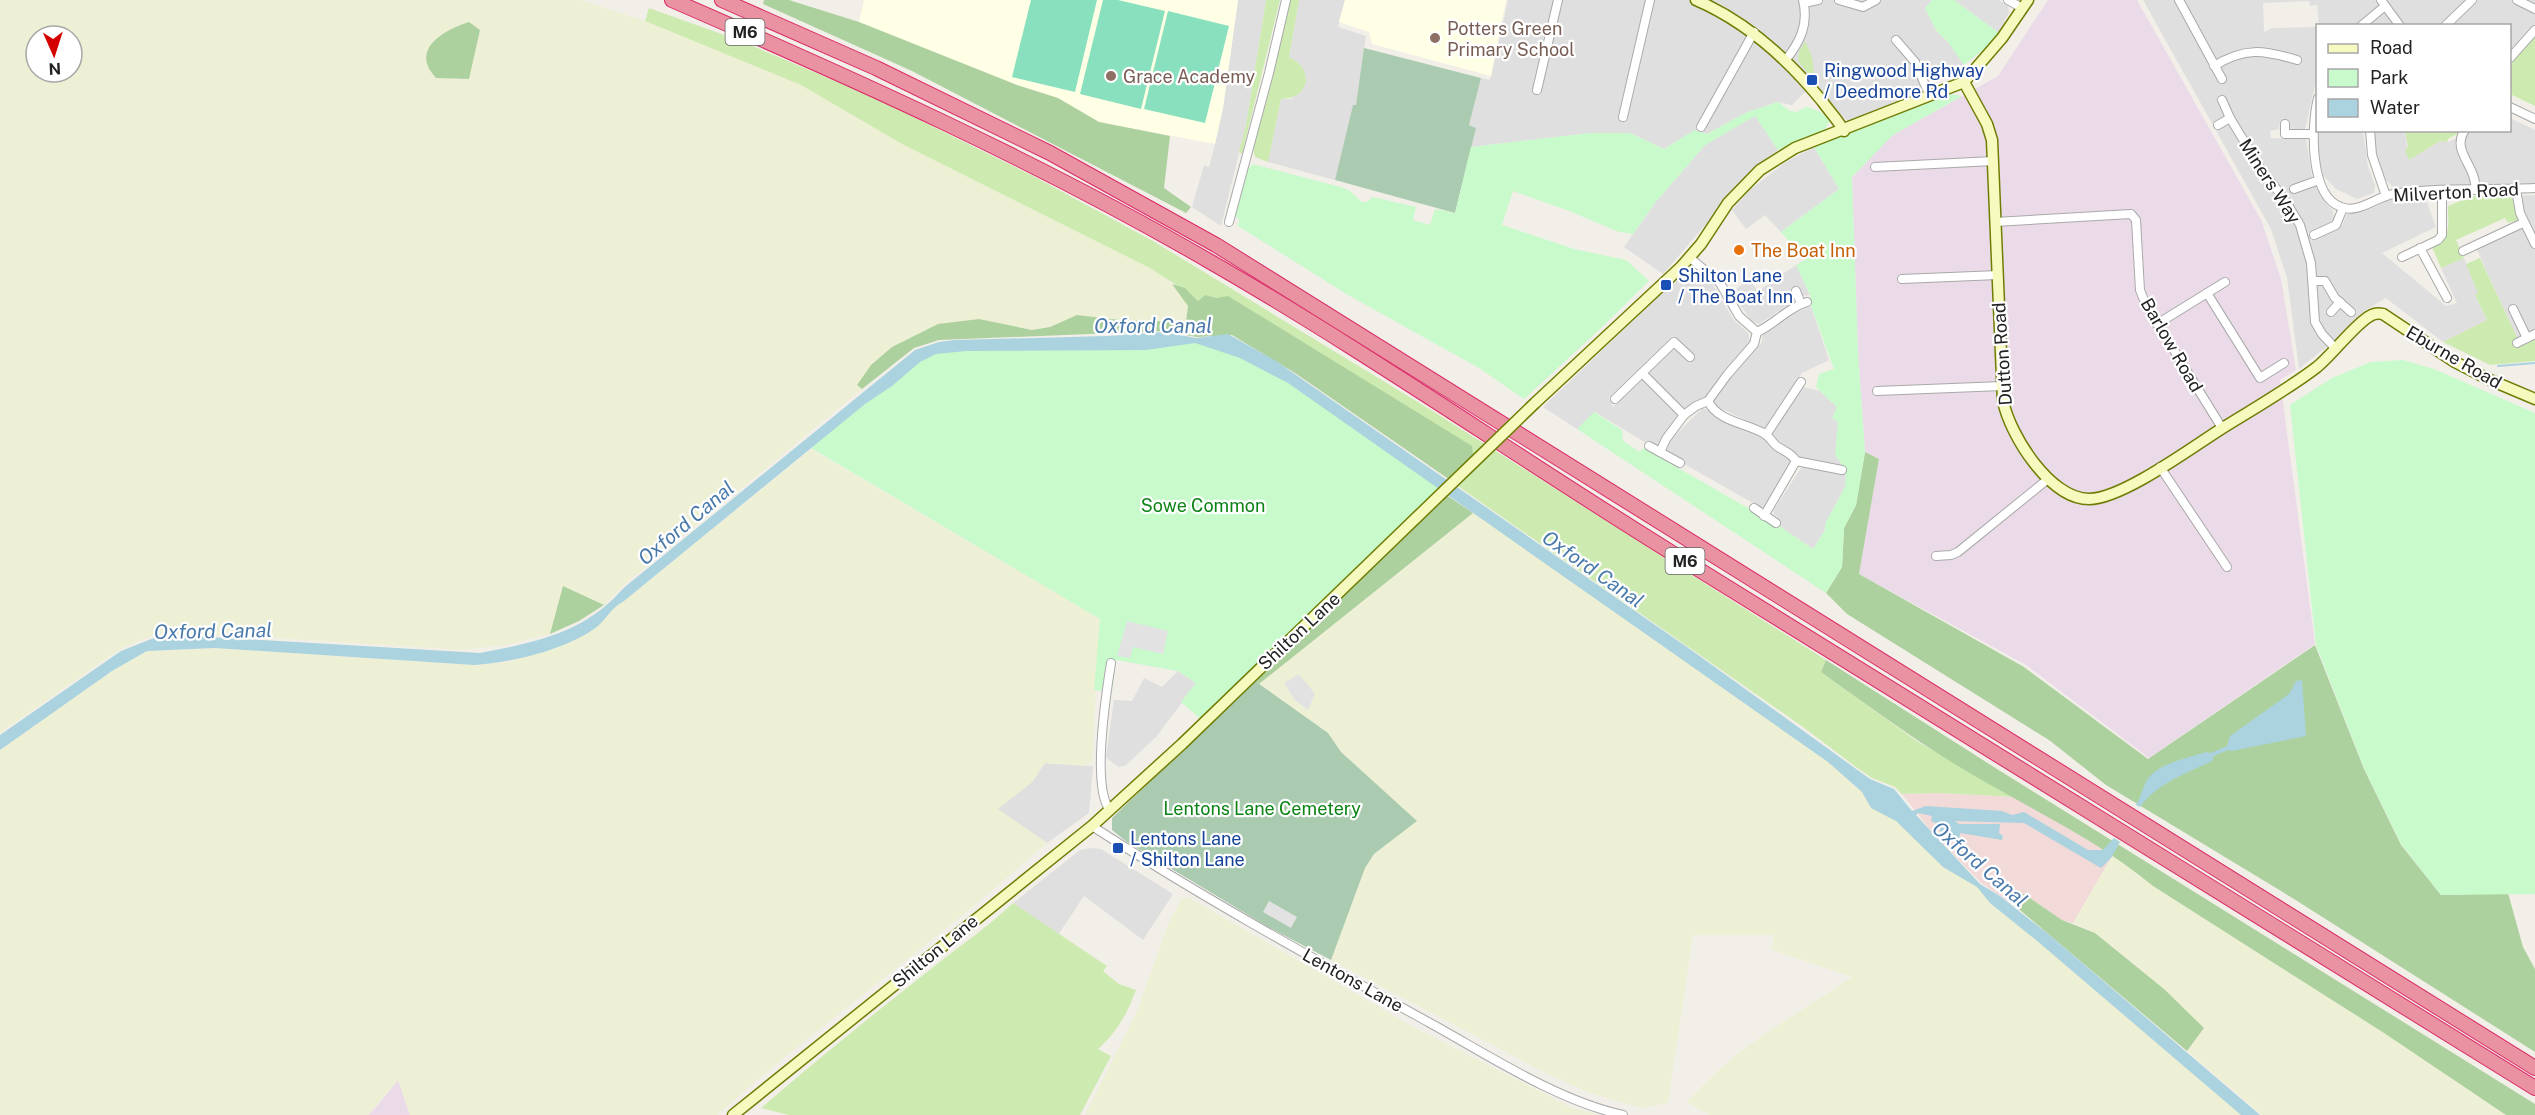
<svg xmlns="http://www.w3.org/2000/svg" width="2535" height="1115" viewBox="0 0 2535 1115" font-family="'Public Sans',sans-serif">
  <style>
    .residential { fill: #e0dfdf }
    .commercial { fill: #f2dad9 }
    .industrial { fill: #ebdbe8 }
    .education { fill: #ffffe5 }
    .farmland { fill: #eef0d5; fill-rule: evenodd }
    .grass { fill: #cdebb0 }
    .forest { fill: #add19e }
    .cemetery { fill: #aacbaf }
    .park { fill: #c8facc }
    .pitch { fill: #88e0be }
    .parking { fill: #e2e2e2 }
    .water { fill: #aad3df }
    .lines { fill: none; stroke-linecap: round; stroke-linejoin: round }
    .stream { stroke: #aad3df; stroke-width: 2 }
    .street-casing { stroke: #a9a9a9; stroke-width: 10 }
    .secondary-casing { stroke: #707d05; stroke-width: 13 }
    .highway-casing { stroke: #dc2a67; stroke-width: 16 }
    .street { stroke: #fff; stroke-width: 8 }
    .secondary { stroke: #f7fabf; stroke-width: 10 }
    .highway { stroke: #e892a2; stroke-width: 14 }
    .secondary-bridge-casing { stroke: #707d05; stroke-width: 13; stroke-linecap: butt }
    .secondary-bridge { stroke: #f7fabf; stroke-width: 10 }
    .education-dot { fill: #8d6e63; stroke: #fff; stroke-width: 2 }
    .transit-dot { fill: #1a4fb4; stroke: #fff; stroke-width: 2 }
    .food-dot { fill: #e8710a; stroke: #fff; stroke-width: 2 }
    .labels { text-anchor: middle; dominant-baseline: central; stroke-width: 4.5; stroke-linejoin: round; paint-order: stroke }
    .shield { fill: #fff; stroke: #646464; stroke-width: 1.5 }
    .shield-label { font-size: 16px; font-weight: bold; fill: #222 }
    .education-label { font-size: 18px; fill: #785e54; stroke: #fff; text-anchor: start }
    .transit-label { font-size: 18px; fill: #164399; stroke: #fff; text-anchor: start }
    .street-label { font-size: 18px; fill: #222; stroke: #fff }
    .food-label { font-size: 18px; fill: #c56008; stroke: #fff; text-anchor: start }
    .park-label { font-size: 18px; fill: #0c8416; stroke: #fff }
    .water-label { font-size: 20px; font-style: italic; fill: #4a7aab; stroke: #fff }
  </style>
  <rect width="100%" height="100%" fill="#f2efe9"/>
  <g class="residential">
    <path d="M1238,0H1266L1246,125L1221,226L1192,207L1204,165L1209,167L1215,144L1223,108Z"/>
    <path d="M1299,0H1345L1338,27L1366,36L1356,106L1353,105L1335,180L1268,162L1281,99H1292L1300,64L1289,57Z"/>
    <path d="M1508,0H1932L1925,8L1936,30L1956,51L1964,65L1954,74L1849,123L1817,88L1805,92L1792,105L1778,102L1745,113L1707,134L1695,130L1664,149L1630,133H1590L1471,147L1476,128L1469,125L1481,78L1489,80L1491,76Z"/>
    <path d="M1954,0H1999L2008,6L2009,12L1999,33Z"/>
    <path d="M2143,0H2535V30L2533,29L2510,53V26L2319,25L2317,5L2310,6L2309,1L2263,3L2264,32L2272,28L2317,27V76L2305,129H2291L2287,122H2280L2279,129L2270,131L2271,138L2306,139L2312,177L2291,187L2292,192L2315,185L2319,188L2327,205L2333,210L2334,218L2330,224L2308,233L2311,241L2342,226L2347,214L2390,199L2425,197L2436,227L2382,253L2446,306L2457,303L2441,268L2464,258L2479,293L2475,296L2487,320L2443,342L2386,298L2363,312L2340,336L2299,369L2287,278L2271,229Z"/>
    <path d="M1755,115L1778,150L1756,166L1663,274L1624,247L1655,203L1705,145Z"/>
    <path d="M2510,118L2535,130V185L2395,189L2384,178L2375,151L2374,131H2405L2409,160L2440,141L2448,142L2471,131L2510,130Z"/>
    <path d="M2318,131H2363L2368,167L2375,185L2374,193L2357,199L2336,189L2323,175L2319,159Z"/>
    <path d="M1814,147L1839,189L1781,232L1765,215L1746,229L1732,210L1751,189L1786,162Z"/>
    <path d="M2535,195V339L2521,347L2473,241L2516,221L2518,217L2512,196Z"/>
    <path d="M1796,265L1810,295L1802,296L1799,288L1792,291L1794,300L1791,303L1759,324L1751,320L1736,299L1735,290L1749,279L1758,291Z"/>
    <path d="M1691,269L1712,283L1733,319L1748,333L1750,341L1708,396L1689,408L1684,410L1647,374L1672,346L1691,360L1694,357L1673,336L1609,398L1613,407L1640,378L1643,377L1679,414L1656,449L1595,412L1577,429L1543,407L1673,283Z"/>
    <path d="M1811,306L1829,360L1802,373L1766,429L1713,405L1714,397L1762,342V334L1789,316Z"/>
    <path d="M1803,387L1820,391L1837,407L1839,429L1837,448L1846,470L1797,458L1770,439L1771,432Z"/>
    <path d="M1703,408L1766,437L1769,444L1793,460L1765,508H1762L1663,452L1666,444Z"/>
    <path d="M1803,465L1846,473L1845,487L1825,524V530L1813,549L1776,524L1779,518L1774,514L1773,511Z"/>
    <path d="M1178,671L1196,683L1193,688L1156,737L1125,766L1119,767L1114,764L1106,757L1114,700L1132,701L1144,678L1162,687Z"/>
    <path d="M1045,763L1093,766L1089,813L1047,843L997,809L1032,782Z"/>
    <path d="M1091,848L1101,849L1173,894L1143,940L1084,896L1058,935L1013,903L1080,850Z"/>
  </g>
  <path class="commercial" d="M1940,793L2015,797L2113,855L2073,923L2062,920L2024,894L2016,895L2014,905L1981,883L1931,831L1902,794Z"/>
  <g class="industrial">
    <path d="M2048,0H2137L2261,220L2281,279L2296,370L2280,380L2315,644L2149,758L2026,665L1859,574L1879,459L1865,452L1858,353L1852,177L1893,135L1998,76Z"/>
    <path d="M398,1080L410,1115H368L378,1105Z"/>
  </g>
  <g class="education">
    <path d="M864,0H1238L1223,108L1215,144L1099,122L1058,98L1017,85L859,22Z"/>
    <path d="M1345,0H1506L1491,76L1372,44L1369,32L1339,22Z"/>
  </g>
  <g class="farmland">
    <path d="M0,0H581L645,21L801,85L902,144L1153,269L1172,284L1188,306L1186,322L1120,320L1077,315L1050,327L1032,330L1011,327L938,324L857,385L862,389L625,584L604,605L563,586L550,634L507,645L460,650L225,635H154L120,649L0,733ZM459,25L469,79L455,80L433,41ZM36,36H72V72H36Z"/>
    <path d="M811,449L1100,619L1092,762L1083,766L1045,763L1032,782L998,809L1047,843L975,905L781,1060L717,1115H410L398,1080L368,1115H0V750L112,671L147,651L215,648L474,665L508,662L556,646L607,617L615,606L624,601Z"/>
    <path d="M1478,509L1828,754L1924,839L2250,1115H1710L1687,1102L1707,1081L1736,1055L1768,1032L1852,977L1772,950L1774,935H1693L1668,1103L1642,1108L1590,1093L1548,1074L1331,960L1365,868L1374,854L1388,844L1341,752L1328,733L1259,684Z"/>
    <path d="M2113,855L2153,886L2384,1033L2506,1115H2262L2187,1051L2204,1029L2191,1016L2134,964L2095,933L2073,923Z"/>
    <path d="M1182,898H1188L1200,904L1415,1028L1570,1107L1598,1115H1085L1137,1011L1169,922Z"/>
  </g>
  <g class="grass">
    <path d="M1266,0H1280L1242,154L1239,152L1246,125Z"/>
    <path d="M1289,0H1299L1289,57C1300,63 1306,69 1306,82C1301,95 1295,98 1281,99L1268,162L1255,157L1253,148Z"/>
    <path d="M649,8L741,41L873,97L1035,177L1153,241L1431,410L1826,660L1821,672L1918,742L2015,797L1940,793L1902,794L1895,787L1872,778L1856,767L1803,727L1452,482L1463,472L1217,298L1205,295L1198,301C1184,288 1168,281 1152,269L902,144L801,85L645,21Z"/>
    <path d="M2535,33V106L2510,94V61Z"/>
    <path d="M1805,41L1812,56L1815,82L1798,61L1799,52Z"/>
    <path d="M2405,131H2463L2448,139L2447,142L2440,141L2409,160L2405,150L2408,147Z"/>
    <path d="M2498,195L2512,196L2518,217L2516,221L2508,223L2505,218L2456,240L2464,258L2441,268L2432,247C2452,234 2448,229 2448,206L2473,196Z"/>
    <path d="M2480,258L2521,346L2535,339V361L2490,365L2443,342L2487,320L2475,295L2478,293L2466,264Z"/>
    <path d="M1013,903L1107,966L1103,971L1119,984L1136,990C1127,1014 1118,1031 1098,1049L1111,1056L1080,1115H789L761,1108C817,1060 873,1014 931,969C958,947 987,928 1013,903Z"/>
  </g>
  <g class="forest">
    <path d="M764,0H789L859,22L1017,85L1058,98L1099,122L1170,136L1164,188L1191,207L1186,213L912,71L763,4Z"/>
    <path d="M469,22L480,30L469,79L436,78C434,75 429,70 428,66C418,43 452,27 469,22Z"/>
    <path d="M1172,284L1185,288L1198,301L1205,295L1217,298L1228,296L1472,446L1474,462L1450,480L1295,373L1232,335L1197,337L1163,331L939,340L914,348L862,389L857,385L871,365L892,347L938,324L979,319L1032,330L1050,327L1077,315L1120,320L1186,322L1188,306Z"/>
    <path d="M1865,452L1879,459L1859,574L2024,667L2148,759L2315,645L2364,769L2401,845L2441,895L2508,893L2523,947L2535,969V1052L2294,899L2106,785L2049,740L1847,614L1826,593L1842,567L1844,528L1856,505Z"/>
    <path d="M1442,492L1473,513L1259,684L1251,677Z"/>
    <path d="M563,586L604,605L579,621L550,634Z"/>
    <path d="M1826,660L1997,769L2535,1104V1115H2506L2384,1033L2153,886C2098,840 2034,811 1973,775C1920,744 1871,708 1821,672Z"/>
    <path d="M2024,894L2062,920L2095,933L2164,989L2204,1028L2187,1051L2014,905L2016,895Z"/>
  </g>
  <g class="cemetery">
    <path d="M1364,48L1481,78L1469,125L1476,128L1455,213L1335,180L1353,105H1356Z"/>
    <path d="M1255,681L1328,733L1341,752L1417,821L1374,854L1365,868L1331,960L1270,928L1127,842L1112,830V818Z"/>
  </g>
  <g class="park">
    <path d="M1932,0H1954L1999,33L1983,50L1964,65L1948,42L1936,30L1925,8Z"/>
    <path d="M1951,94L1962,96L1893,135L1852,177L1858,353L1865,452L1856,505L1844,528L1842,567L1826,593L1577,429L1594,412L1622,430L1623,441L1640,452L1643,448L1776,524L1813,549L1825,530V524L1845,487L1846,470L1835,455L1838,422L1832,418L1837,407L1816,387L1819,374L1834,369L1811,306L1810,295L1796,265L1805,260L1781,232L1839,189L1814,147Z"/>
    <path d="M1778,102L1790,111L1797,112L1806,107C1816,109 1824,113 1830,121L1823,132L1778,150L1755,116L1705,145L1655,203L1633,234L1619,232L1569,211L1513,191L1502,225L1574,249L1626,260L1649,281L1598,331L1524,399L1479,368L1348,295L1238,226L1239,219L1235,216L1246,170L1253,164L1344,188L1350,191L1362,202H1367L1373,197L1416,207L1413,220L1430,225L1435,209L1455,213L1471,147L1590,133H1630L1664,149L1695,130L1707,134L1745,113Z"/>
    <path d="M1180,339L1246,353L1446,487L1204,722L1181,702L1196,683L1178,671L1116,660L1112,692L1094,690L1100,619L806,445L926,351Z"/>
    <path d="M2403,360L2434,369L2535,413V894L2441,895L2401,844L2364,768L2316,645L2290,405L2332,378L2371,362Z"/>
  </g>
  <g class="pitch">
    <path d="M1031,0H1097L1075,92L1012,77Z"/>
    <path d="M1103,0H1118L1165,11L1141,109L1080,94Z"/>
    <path d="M1168,11L1229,26L1205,123L1144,109Z"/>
  </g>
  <g class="parking">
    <path d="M1127,621L1168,631L1163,654L1133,647L1130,658L1117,656Z"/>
    <path d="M1299,674L1315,694L1308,710L1294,699L1284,683Z"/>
    <path d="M1269,901L1297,917L1291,928L1263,912Z"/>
  </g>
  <g class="water">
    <path d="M1163,332L1196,338L1228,334L1276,361L1694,652L1870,779L1894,789L1912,811L1926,806L2002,811L2012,815L2024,812L2088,850H2103L2114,838L2120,842L2111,858L2101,868L2024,823L1955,821L1959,824H2000L1999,833L2003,836L2002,840L1960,833L1959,842H1954L1940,831V825L1931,821L1932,816L1918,813L1916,815L1980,884L2000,896L2053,938L2260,1115H2241L2036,940L1990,903L1977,887L1943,867L1896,821L1871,808L1862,792L1828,762L1288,383L1240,358L1195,343L1146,350L966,351L936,354L920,362L892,386L865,404L624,601C610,608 606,621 594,629C564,650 510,663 474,665L215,648L147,651L112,671L0,750V735L121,651L154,638L193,636L480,653C527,644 574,635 610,602C616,597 620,591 626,586L915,350L939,342L955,340L1106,336Z"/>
    <path d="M2302,680L2306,736L2232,751L2228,750L2214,756L2212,761C2187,773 2156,784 2140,807L2136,805C2141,797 2142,790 2146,782C2156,763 2186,759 2206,752L2211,753L2227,746L2230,736L2289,694L2296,681Z"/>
  </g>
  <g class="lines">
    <path class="stream" d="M2498,366L2535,363"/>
    <defs>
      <g id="street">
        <path d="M1839,0L1863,7L1876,0"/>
        <path d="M2008,0L2022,8"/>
        <path d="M2179,0L2222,79"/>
        <path d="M2381,0L2400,26"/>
        <path d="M2517,0L2535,9"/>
        <path d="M1804,3L1818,0"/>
        <path d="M2361,26L2385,6"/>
        <path d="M2445,26L2472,0"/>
        <path d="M1896,40L1915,62L1929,94"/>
        <path d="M2510,58L2535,30"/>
        <path d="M1785,61C1800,42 1809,25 1803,0"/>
        <path d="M2214,66C2245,47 2263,50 2297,60"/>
        <path d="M1537,90L1558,0"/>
        <path d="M2318,98C2311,125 2309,196 2341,207C2358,214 2376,197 2393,194C2439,187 2488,190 2535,188"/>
        <path d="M2222,100L2230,118L2261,169L2285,200L2300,225L2311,263L2315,322L2322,334L2336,349"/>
        <path d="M2510,107L2535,119"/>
        <path d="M1623,117L1650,0"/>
        <path d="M2285,124V134H2313"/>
        <path d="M2218,125L2230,118"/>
        <path d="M1701,127L1754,32"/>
        <path d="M2370,130L2372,155L2386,196"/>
        <path d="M2465,130C2450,151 2478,167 2475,190"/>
        <path d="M1875,167L1993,161"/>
        <path d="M2294,189L2319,180"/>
        <path d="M2516,189L2520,213L2535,244"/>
        <path d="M1229,222L1269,73L1286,0"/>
        <path d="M1995,222L2131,214L2136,220L2140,290L2146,305L2222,428"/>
        <path d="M2314,235L2336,225L2343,208"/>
        <path d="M2420,248L2447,298"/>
        <path d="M2463,251L2523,223"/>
        <path d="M1689,257L1720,283L1739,316L1757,332"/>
        <path d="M2402,257L2438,240L2442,235V191"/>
        <path d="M1902,279L1998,275"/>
        <path d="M2313,281H2325L2335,298L2351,312"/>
        <path d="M1796,291L1801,304"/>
        <path d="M2207,293L2260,378L2284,363"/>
        <path d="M2513,309L2527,338"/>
        <path d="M2331,312L2340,302"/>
        <path d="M2157,324L2225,282"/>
        <path d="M2517,343L2535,334"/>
        <path d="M1642,373L1684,415"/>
        <path d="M1877,391L2002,386"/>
        <path d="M1615,399L1674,342L1690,357"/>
        <path d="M1708,401C1718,422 1747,423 1765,434C1770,437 1773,444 1778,447C1786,452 1792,454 1796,461L1842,470"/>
        <path d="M1766,435L1801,382"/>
        <path d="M1649,446L1680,463"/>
        <path d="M1660,452L1666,439L1684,415L1696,406L1708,401L1727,375L1754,344L1757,332C1775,324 1787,308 1807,302"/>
        <path d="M2160,467L2227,567"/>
        <path d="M1754,508L1776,523"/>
        <path d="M1764,516L1796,461"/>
        <path d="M1936,556L1951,555L1958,552L2048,479"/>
        <path d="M1109,809C1092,784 1106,694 1111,663"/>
        <path d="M1092,826C1201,897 1316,960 1430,1023C1488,1055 1558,1101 1623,1115"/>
      </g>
      <g id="secondary">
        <path d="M1696,0C1747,22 1787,58 1822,101C1829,111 1838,120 1844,131"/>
        <path d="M1964,82L1987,124L1992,140L2003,401C2010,435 2050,499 2089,499C2122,499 2191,448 2221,429C2253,409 2287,390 2317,367C2333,354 2355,324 2370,316C2374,313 2378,313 2383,314L2455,362L2490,380L2535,399"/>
        <path d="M1535,403L1681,267L1701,244L1728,203L1760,170L1795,148L1964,82L2002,38L2028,0"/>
        <path d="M733,1115L1092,826L1182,744L1474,462"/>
      </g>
      <g id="highway">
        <path d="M672,0C854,79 1037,161 1209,261C1369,353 1520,459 1677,556C1963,733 2249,911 2535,1088"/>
        <path d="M722,0L876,68L1050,153L1216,245L2535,1068"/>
      </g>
    </defs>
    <use href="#street" class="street-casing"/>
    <use href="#secondary" class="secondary-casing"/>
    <use href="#highway" class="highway-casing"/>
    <use href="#street" class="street"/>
    <use href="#secondary" class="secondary"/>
    <use href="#highway" class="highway"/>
    <defs>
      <path id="secondary-bridge" d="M1474,462L1535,403"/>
    </defs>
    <use href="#secondary-bridge" class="secondary-bridge-casing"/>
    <use href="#secondary-bridge" class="secondary-bridge"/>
  </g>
  <g class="education-dot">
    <circle cx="1435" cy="38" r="6"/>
    <circle cx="1111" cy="76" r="6"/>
  </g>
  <g class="transit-dot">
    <rect x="1806" y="74" width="12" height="12" rx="3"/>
    <rect x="1660" y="279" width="12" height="12" rx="3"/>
    <rect x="1112" y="842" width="12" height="12" rx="3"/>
  </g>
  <circle class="food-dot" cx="1739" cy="250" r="6"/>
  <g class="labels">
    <g class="shield">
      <rect x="725.5" y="19" width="39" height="26" rx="4.5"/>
      <rect x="1665.5" y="548" width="39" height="26" rx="4.5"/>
    </g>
    <g class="shield-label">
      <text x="745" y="32">M6</text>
      <text x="1685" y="561">M6</text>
    </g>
    <g class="education-label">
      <text x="1447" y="28">Potters Green<tspan x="1447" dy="21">Primary School</tspan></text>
      <text x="1123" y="76">Grace Academy</text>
    </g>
    <g class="transit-label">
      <text x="1824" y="70">Ringwood Highway<tspan x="1824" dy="21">/ Deedmore Rd</tspan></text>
      <text x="1678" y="275">Shilton Lane<tspan x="1678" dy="21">/ The Boat Inn</tspan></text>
      <text x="1130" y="838">Lentons Lane<tspan x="1130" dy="21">/ Shilton Lane</tspan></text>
    </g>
    <g class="street-label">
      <text transform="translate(2270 181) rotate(57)">Miners Way</text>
      <text transform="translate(2456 192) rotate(-3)">Milverton Road</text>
      <text transform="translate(2172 345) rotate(60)">Barlow Road</text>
      <text transform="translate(2002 354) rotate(-94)">Dutton Road</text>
      <text transform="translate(2454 357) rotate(30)">Eburne Road</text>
      <text transform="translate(1299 631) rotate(-43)">Shilton Lane</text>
      <text transform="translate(935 951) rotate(-39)">Shilton Lane</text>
      <text transform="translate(1353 980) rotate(29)">Lentons Lane</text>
    </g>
    <g class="food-label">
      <text x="1751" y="250">The Boat Inn</text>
    </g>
    <g class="park-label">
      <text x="1203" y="505">Sowe Common</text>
      <text x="1262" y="808">Lentons Lane Cemetery</text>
    </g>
    <g class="water-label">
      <text x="1153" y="326">Oxford Canal</text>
      <text transform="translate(686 523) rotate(-40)">Oxford Canal</text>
      <text transform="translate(1593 569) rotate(35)">Oxford Canal</text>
      <text transform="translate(213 631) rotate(-1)">Oxford Canal</text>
      <text transform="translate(1980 864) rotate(41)">Oxford Canal</text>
    </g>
  </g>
  <rect x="2316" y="24" width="195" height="108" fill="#ffffff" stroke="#a7a7a7" stroke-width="1.5"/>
  <rect x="2328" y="44" width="30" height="9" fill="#f7fabf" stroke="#a7a7a7" stroke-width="1.5"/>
  <text x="2370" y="54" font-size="18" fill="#222222">Road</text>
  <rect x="2328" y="69" width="30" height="18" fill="#c8facc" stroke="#a7a7a7" stroke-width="1.5"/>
  <text x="2370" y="84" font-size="18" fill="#222222">Park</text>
  <rect x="2328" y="99" width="30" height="18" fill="#aad3df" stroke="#a7a7a7" stroke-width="1.5"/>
  <text x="2370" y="114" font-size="18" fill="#222222">Water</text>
  <g transform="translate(54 54) rotate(177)"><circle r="28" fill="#ffffff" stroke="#a7a7a7" stroke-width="1.5"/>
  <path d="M0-4.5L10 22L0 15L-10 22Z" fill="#d40000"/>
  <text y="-9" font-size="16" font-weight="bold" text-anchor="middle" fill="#222222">N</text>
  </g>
</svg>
